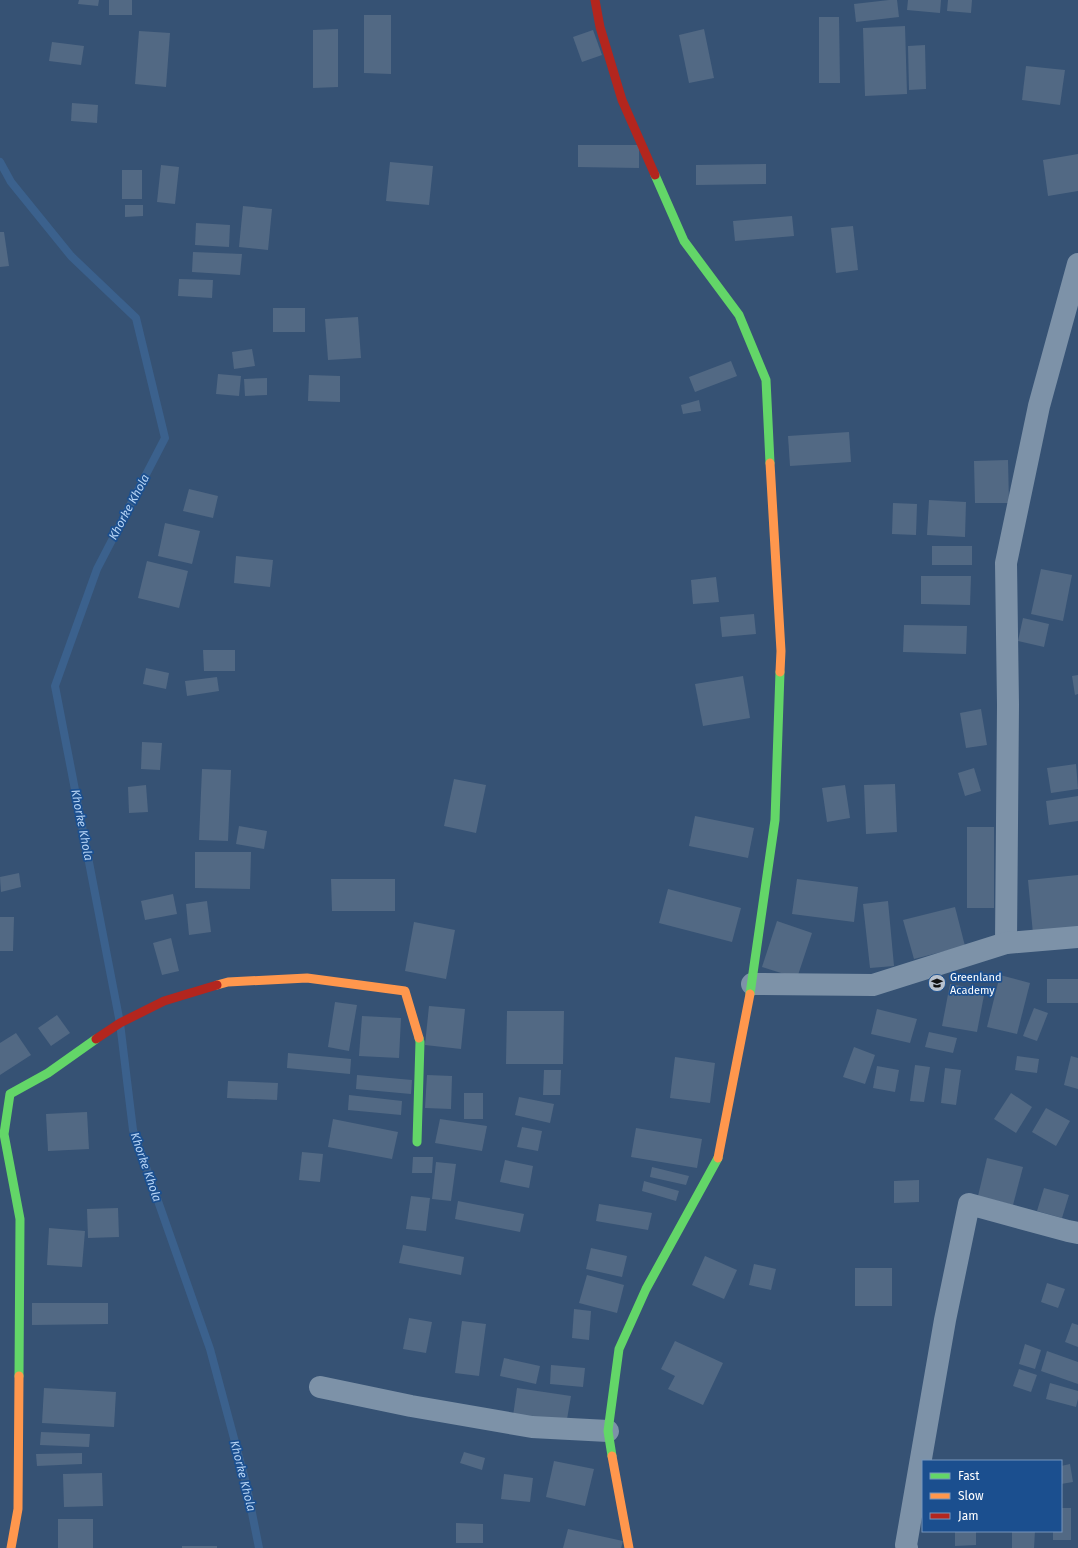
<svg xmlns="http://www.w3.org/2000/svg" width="1078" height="1548" viewBox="0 0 1078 1548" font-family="'Fira Sans',sans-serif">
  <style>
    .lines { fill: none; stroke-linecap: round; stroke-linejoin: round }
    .stream { stroke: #3b618d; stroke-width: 8 }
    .building { fill: #526984 }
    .street { stroke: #7d92a8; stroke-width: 22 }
    .fast { stroke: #63d668; stroke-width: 9 }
    .slow { stroke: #ff974d; stroke-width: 9 }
    .jam { stroke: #b3261e; stroke-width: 9 }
    .labels { text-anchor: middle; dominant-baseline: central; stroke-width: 3.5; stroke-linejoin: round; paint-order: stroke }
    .poi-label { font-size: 11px; fill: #fff; stroke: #1b4f8f; text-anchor: start }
    .water-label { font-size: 12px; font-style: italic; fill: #b5d3f5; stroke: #1b4f8f }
  </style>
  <rect width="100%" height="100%" fill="#365274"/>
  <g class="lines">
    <path class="stream" d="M0,162L11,182L71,256L136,318L165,438L97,569L55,686L120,1023L133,1130L210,1349L246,1483L259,1548"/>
  </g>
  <g class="building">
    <path d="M79,0H99L98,6L78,4Z"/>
    <rect x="109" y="0" width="23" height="15"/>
    <path d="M889,0H897L899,17L856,22L854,4Z"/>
    <path d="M908,0H941L940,13L907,10Z"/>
    <path d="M948,0H972L971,13L947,11Z"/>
    <path d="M364,15H391V74L364,73Z"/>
    <path d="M819,17H839L840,83H819Z"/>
    <path d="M905,26L907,94L865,96L863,28Z"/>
    <path d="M338,29V87L313,88V30Z"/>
    <path d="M704,29L714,78L689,83L679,35Z"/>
    <path d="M593,30L602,55L582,62L573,37Z"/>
    <path d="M139,31L170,33L166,87L135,84Z"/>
    <path d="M52,42L84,46L81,65L49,61Z"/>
    <path d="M925,45L926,89L909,90L908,46Z"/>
    <path d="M1026,66L1065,70L1060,105L1022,100Z"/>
    <path d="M72,103L98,105L97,123L71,121Z"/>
    <path d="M578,145H639V168L578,167Z"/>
    <path d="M1078,154V191L1048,196L1043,160Z"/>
    <path d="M390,162L433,166L429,205L386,201Z"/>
    <path d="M766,164V184L696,185V165Z"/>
    <path d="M161,165L179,167L175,204L157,202Z"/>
    <rect x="122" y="170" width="20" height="29"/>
    <path d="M125,205H143V216L125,217Z"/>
    <path d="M243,206L272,209L268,250L239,247Z"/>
    <path d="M792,216L794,236L735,241L733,221Z"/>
    <path d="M196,223L230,225L229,247L195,245Z"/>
    <path d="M853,226L858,270L836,273L831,228Z"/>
    <path d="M0,232H4L9,266L0,267Z"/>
    <path d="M193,252L242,254L240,275L192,272Z"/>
    <path d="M179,279L213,280L212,298L178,296Z"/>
    <rect x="273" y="308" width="32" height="24"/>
    <path d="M358,317L361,358L328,360L325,319Z"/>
    <path d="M252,349L255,366L234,369L232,352Z"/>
    <path d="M731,361L737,376L695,392L689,377Z"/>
    <path d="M218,374L241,376L239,396L216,394Z"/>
    <path d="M309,375L340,376V402L308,401Z"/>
    <path d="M267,378V395L245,396L244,379Z"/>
    <path d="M699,400L701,411L683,414L681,405Z"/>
    <path d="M849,432L851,462L790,466L788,436Z"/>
    <path d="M1008,460L1009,503H975L974,461Z"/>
    <path d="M189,489L218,496L213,518L183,511Z"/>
    <path d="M929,500L966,502L965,537L927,535Z"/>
    <path d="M893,503L917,504L916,535L892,534Z"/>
    <path d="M165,523L200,531L192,564L158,556Z"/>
    <rect x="932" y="546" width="40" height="19"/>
    <path d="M236,556L273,560L270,587L234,583Z"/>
    <path d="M147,561L188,571L179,608L138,598Z"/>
    <path d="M1041,569L1072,575L1063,621L1031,614Z"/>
    <path d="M921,576H971L970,605L921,604Z"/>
    <path d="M716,577L719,602L693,604L691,580Z"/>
    <path d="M754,614L756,634L722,637L720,617Z"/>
    <path d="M1023,618L1049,624L1044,647L1018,641Z"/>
    <path d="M904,625L967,626L966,654L903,652Z"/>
    <path d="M203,650H235V671H204Z"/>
    <path d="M146,668L169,673L166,689L143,684Z"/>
    <path d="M1078,675V694L1075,695L1072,676Z"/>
    <path d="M743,676L750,718L703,726L695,684Z"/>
    <path d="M217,677L219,691L187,696L185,681Z"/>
    <path d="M981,709L987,745L966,748L960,713Z"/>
    <path d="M142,742L162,743L160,770L141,769Z"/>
    <path d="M1076,764L1078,789L1051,793L1047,768Z"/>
    <path d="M974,768L981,791L965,796L958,773Z"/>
    <path d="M202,769L231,770L228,841L199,840Z"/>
    <path d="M454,779L486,785L476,833L444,826Z"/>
    <path d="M895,784L897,832L866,834L864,785Z"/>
    <path d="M146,785L148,812L129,813L128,787Z"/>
    <path d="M845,785L850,818L827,822L822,788Z"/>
    <path d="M1078,796V821L1049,825L1046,801Z"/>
    <path d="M695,816L754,828L748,858L689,846Z"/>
    <path d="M239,826L267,831L264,849L236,844Z"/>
    <rect x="967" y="827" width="27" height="81"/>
    <path d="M195,852H251L250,889L195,888Z"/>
    <path d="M19,873L21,887L1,892L0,877Z"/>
    <path d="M1078,875V930L1033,934L1028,880Z"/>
    <path d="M331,879H395V911H332Z"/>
    <path d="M797,879L858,887L854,922L792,914Z"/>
    <path d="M668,889L741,908L732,942L659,923Z"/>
    <path d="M173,894L177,914L145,920L141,901Z"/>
    <path d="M207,901L211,932L189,935L186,904Z"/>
    <path d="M888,901L894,966L870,968L863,904Z"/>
    <path d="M955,907L965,946L914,959L903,920Z"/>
    <path d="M0,917H14L13,951H0Z"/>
    <path d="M777,921L812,933L797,978L762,967Z"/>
    <path d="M414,922L455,930L446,979L405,971Z"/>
    <path d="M171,938L179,971L162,975L153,943Z"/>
    <path d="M1000,975L1030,983L1017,1034L987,1027Z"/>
    <rect x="1047" y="979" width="31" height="24"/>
    <path d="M950,984L985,990L977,1032L942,1026Z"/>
    <path d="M335,1002L357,1005L349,1051L328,1047Z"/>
    <path d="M429,1006L465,1009L461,1049L425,1045Z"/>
    <path d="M1034,1008L1048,1013L1037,1041L1023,1036Z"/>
    <path d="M877,1009L917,1019L910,1043L871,1034Z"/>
    <path d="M507,1011H564L563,1064H506Z"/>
    <path d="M57,1015L70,1033L51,1046L38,1028Z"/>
    <path d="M362,1016L401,1018L399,1058L359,1056Z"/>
    <path d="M929,1032L957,1038L953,1053L925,1047Z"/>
    <path d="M16,1033L31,1055L0,1075V1043Z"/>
    <path d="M854,1047L875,1055L865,1084L843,1077Z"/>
    <path d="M288,1053L351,1059L350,1074L287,1068Z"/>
    <path d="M1017,1056L1039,1059L1037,1073L1015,1070Z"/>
    <path d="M1071,1056L1078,1058V1089L1064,1085Z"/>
    <path d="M675,1057L715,1063L710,1103L670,1098Z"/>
    <path d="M915,1065L930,1067L924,1102L910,1101Z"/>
    <path d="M877,1066L899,1070L895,1092L873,1088Z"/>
    <path d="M945,1068L961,1070L956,1105L941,1103Z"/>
    <path d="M544,1070H561L560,1095H543Z"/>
    <path d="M357,1075L412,1080L411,1094L356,1089Z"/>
    <path d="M427,1075L452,1076L451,1109L425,1108Z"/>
    <path d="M228,1081L278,1083L277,1100L227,1098Z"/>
    <rect x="464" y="1093" width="19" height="26"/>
    <path d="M1011,1093L1032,1107L1016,1133L994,1119Z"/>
    <path d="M349,1095L402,1101L401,1115L348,1110Z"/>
    <path d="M519,1097L554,1104L550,1123L515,1115Z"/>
    <path d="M1046,1108L1070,1121L1056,1146L1032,1132Z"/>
    <path d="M87,1112L89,1149L48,1151L46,1114Z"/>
    <path d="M333,1119L398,1132L392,1159L328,1147Z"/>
    <path d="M440,1119L487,1126L482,1151L435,1143Z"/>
    <path d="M522,1127L542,1131L538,1151L517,1147Z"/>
    <path d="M636,1128L702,1139L697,1168L631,1157Z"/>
    <path d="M302,1152L323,1154L320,1182L299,1180Z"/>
    <path d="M413,1157H433L432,1173H412Z"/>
    <path d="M987,1158L1023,1167L1013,1205L978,1196Z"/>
    <path d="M505,1160L533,1166L529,1188L500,1182Z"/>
    <path d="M436,1162L456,1164L451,1201L432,1199Z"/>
    <path d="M652,1167L689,1176L686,1185L650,1177Z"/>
    <path d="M919,1180V1202L894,1203V1181Z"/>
    <path d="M644,1181L679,1191L676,1201L642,1191Z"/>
    <path d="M1044,1188L1069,1195L1062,1218L1037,1211Z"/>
    <path d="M411,1196L430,1198L426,1231L406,1229Z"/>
    <path d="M458,1201L524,1214L520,1232L455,1219Z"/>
    <path d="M599,1204L652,1213L648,1230L596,1221Z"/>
    <path d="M118,1208L119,1237L88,1238L87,1209Z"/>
    <path d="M49,1228L85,1231L82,1267L47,1265Z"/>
    <path d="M403,1245L464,1257L461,1275L399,1263Z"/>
    <path d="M591,1248L627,1256L622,1277L586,1269Z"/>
    <path d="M705,1256L737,1270L724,1299L692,1285Z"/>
    <path d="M754,1264L776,1269L771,1290L749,1285Z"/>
    <rect x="855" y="1268" width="37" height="38"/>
    <path d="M587,1275L624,1285L617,1313L579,1303Z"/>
    <path d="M1047,1283L1065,1289L1058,1308L1041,1302Z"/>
    <path d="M32,1303H108V1324L32,1325Z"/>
    <path d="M574,1309L591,1311L589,1340L572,1338Z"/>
    <path d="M409,1318L432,1322L426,1353L403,1349Z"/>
    <path d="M462,1321L486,1324L479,1376L455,1373Z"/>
    <path d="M1072,1323L1078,1325V1347L1065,1342Z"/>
    <path d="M675,1341L723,1363L703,1405L668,1389L675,1376L661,1369Z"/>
    <path d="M1025,1344L1041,1350L1035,1369L1019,1364Z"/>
    <path d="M1047,1351L1078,1362V1384L1041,1371Z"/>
    <path d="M504,1358L540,1366L536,1384L500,1376Z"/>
    <path d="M551,1365L585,1368L583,1387L550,1384Z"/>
    <path d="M1019,1369L1037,1375L1031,1392L1013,1386Z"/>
    <path d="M1050,1383L1078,1391V1399L1076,1407L1046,1399Z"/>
    <path d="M44,1388L116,1392L114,1427L42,1423Z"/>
    <path d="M517,1388L571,1396L566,1425L513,1416Z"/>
    <path d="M41,1432L90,1434L89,1447L40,1445Z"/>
    <path d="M464,1452L485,1458L482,1470L460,1463Z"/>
    <path d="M82,1453V1464L37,1466L36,1454Z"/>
    <path d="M554,1461L594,1469L585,1506L546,1497Z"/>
    <path d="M1070,1464L1073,1482L1061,1484V1466Z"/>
    <path d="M102,1473L103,1506L64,1507L63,1474Z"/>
    <path d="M504,1474L533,1478L530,1502L501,1499Z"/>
    <path d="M1061,1508H1071V1540H1053V1531H1061Z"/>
    <rect x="58" y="1519" width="35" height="29"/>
    <path d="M456,1523L483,1524V1543H456Z"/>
    <path d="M568,1529L623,1541L621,1548H563Z"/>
    <path d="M955,1531H976V1545L955,1546Z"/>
    <path d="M1012,1531H1035L1034,1548H1012Z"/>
    <rect x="182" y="1546" width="35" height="2"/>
  </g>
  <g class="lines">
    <g class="street">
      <path d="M1006,943L1008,705L1006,563L1039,406L1078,264"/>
      <path d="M752,984L873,985L1006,943L1078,937"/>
      <path d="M320,1387L411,1406L532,1427L608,1431"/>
      <path d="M907,1548L906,1545L945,1320L969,1204L1068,1231L1078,1233"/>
    </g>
    <g class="fast">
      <path d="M655,175L684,241L739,315L766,380L770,463"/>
      <path d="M750,994L775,820L780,672"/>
      <path d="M417,1142L420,1042L419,1038"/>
      <path d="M19,1376L20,1219L4,1134L10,1094L48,1073L96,1039"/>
      <path d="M612,1456L608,1431L619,1349L646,1289L718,1158"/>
    </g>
    <g class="slow">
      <path d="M770,463L781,651L780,672"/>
      <path d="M217,985L228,982L307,978L405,991L419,1038"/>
      <path d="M718,1158L750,994"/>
      <path d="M612,1456L629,1548"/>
      <path d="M11,1548L18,1509L19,1376"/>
    </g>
    <g class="jam">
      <path d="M595,0L600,27L622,100L655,175"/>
      <path d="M96,1039L120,1023L164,1001L217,985"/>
    </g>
  </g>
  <defs>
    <symbol id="school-disc" viewBox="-11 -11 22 22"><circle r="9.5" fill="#b9c2ce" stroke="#1b4f8f"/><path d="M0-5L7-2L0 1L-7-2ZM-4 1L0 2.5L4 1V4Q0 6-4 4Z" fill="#111"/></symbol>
  </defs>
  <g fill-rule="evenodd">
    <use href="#school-disc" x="927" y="973" width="20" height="20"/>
  </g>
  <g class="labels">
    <g class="poi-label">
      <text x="950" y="977">Greenland<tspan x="950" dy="13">Academy</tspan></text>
    </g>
    <g class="water-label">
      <text transform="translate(129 507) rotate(-62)">Khorke Khola</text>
      <text transform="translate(82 825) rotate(79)">Khorke Khola</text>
      <text transform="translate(146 1167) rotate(71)">Khorke Khola</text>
      <text transform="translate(243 1476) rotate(76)">Khorke Khola</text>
    </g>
  </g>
  <rect x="922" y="1460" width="140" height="72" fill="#1b4f8f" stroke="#7695bc"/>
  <rect x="930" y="1473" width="20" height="6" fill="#63d668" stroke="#7695bc"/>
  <text x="958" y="1480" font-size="12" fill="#ffffff">Fast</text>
  <rect x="930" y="1493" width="20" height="6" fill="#ff974d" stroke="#7695bc"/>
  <text x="958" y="1500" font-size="12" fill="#ffffff">Slow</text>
  <rect x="930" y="1513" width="20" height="6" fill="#b3261e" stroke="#7695bc"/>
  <text x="958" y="1520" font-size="12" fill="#ffffff">Jam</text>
</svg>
